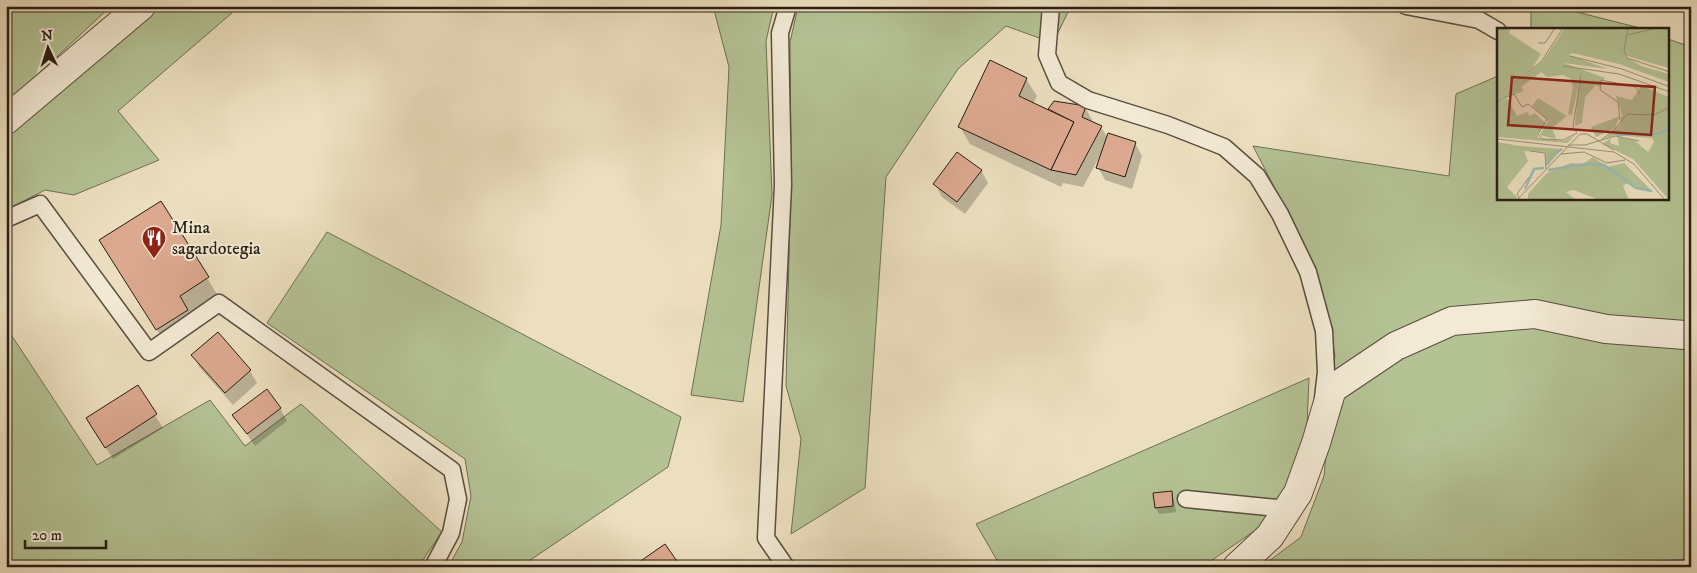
<svg xmlns="http://www.w3.org/2000/svg" width="1697" height="573" viewBox="0 0 1697 573" font-family="'IM FELL DW Pica',serif">
  <style>
    .green { fill: #b4c294; stroke: #6e7054 }
    .shadow { fill: #0003 }
    .lines { fill: none; stroke-linecap: round; stroke-linejoin: round }
    .stream { stroke: #6c7d74; stroke-width: 9 }
    .building { fill: #dca990; stroke: #281e15 }
    .lane-casing { stroke: #594e40; stroke-width: 19 }
    .street-casing { stroke: #594e40; stroke-width: 30 }
    .lane { stroke: #f3ead5; stroke-width: 16 }
    .street { stroke: #f3ead5; stroke-width: 28 }
    .labels { text-anchor: middle; dominant-baseline: central; stroke-width: 4; stroke-linejoin: round; paint-order: stroke }
    .poi-label { font-size: 18px; fill: #281e15; stroke: #f3ead5; text-anchor: start }
    .inset-river { fill: none; stroke: #99bcb4; stroke-width: 2.5 }
    .inset-road { fill: none; stroke: #9e927b; stroke-width: 1 }
    .view { fill: #8f2418; fill-opacity: 0.15; stroke: #8f2418; stroke-width: 2.5 }
    .inset-edge { fill: none; stroke: #281e15; stroke-width: 2.5 }
  </style>
  <rect width="100%" height="100%" fill="#ecdfbf"/>
  <filter id="stains"><feTurbulence type="fractalNoise" baseFrequency=".004" numOctaves="4"/><feColorMatrix values="0 0 0 0 .2 0 0 0 0 .09 0 0 0 0 .02 0 0 0 .5 -.17"/></filter>
  <radialGradient id="worn" r=".72"><stop offset=".6" stop-color="#630" stop-opacity="0"/><stop offset="1" stop-color="#630" stop-opacity=".3"/></radialGradient>
  <g class="green">
    <path d="M6,6H111L17,94L6,102Z"/>
    <path d="M155,6H240L118,111L159,160L74,195L45,190L6,210V132Z"/>
    <path d="M713,6H774L766,41L772,195L743,402L691,395L721,225L729,67Z"/>
    <path d="M785,6H1071L1053,43L1006,26L958,69L886,177L865,488L791,534L801,439L786,386L791,174L790,42L797,11Z"/>
    <path d="M1531,6H1553L1644,29H1531Z"/>
    <path d="M1668,39L1691,47V320L1675,322L1691,344V567H1261L1301,537L1324,476L1335,355L1315,266L1253,146L1449,176L1456,94L1498,76V199H1668Z"/>
    <path d="M327,232L681,417L668,467L520,567H448L462,542L471,496L465,459L267,323Z"/>
    <path d="M6,327L97,465L210,400L245,446L301,404L442,532L418,567H6Z"/>
    <path d="M1309,378L1307,426L1294,475L1266,523L1202,567H1001L976,524Z"/>
  </g>
  <g class="shadow">
    <path d="M1026,79L1037,96L1033,104L1051,112L1049,109L1085,107L1092,120L1091,122L1101,127L1108,138L1135,143L1142,156L1132,189L1105,180L1098,167L1102,154H1101L1083,187L1063,183L1061,187L970,144L960,127Z"/>
    <path d="M981,170L988,183L965,214L942,197L935,184Z"/>
    <path d="M161,203L218,296L189,314L197,329L168,347L111,258Z"/>
    <path d="M193,355L250,371L257,383L233,405L200,368Z"/>
    <path d="M137,387L163,428L113,459L95,431Z"/>
    <path d="M280,408L287,421L255,446L234,415Z"/>
    <path d="M1171,492L1174,499L1176,512L1159,514L1156,508Z"/>
  </g>
  <g class="lines">
    <path class="stream" d="M1612,567L1691,563"/>
  </g>
  <g class="building">
    <path d="M990,60L1027,78L1019,96L1074,122L1051,170L958,127Z"/>
    <path d="M1054,101L1086,106L1082,117L1102,126L1076,175L1051,170L1074,122L1048,109Z"/>
    <path d="M1108,133L1136,142L1125,177L1096,168Z"/>
    <path d="M957,152L982,170L957,202L933,184Z"/>
    <path d="M161,201L209,277L180,296L188,310L156,330L99,240Z"/>
    <path d="M218,332L251,370L225,393L191,355Z"/>
    <path d="M138,385L157,414L105,448L86,418Z"/>
    <path d="M267,389L281,408L247,434L232,415Z"/>
    <path d="M1172,491L1173,506L1155,508L1153,493Z"/>
    <path d="M665,544L681,567H632Z"/>
  </g>
  <g class="lines">
    <defs>
      <g id="lane">
        <path d="M1051,6L1047,55L1059,83L1088,100L1168,125L1224,147L1257,176L1280,214L1308,272L1324,331L1326,372L1323,398"/>
        <path d="M1406,6L1479,20L1498,31"/>
        <path d="M6,219L40,204L149,352L219,303L452,470L458,499L451,533L433,567"/>
        <path d="M1186,499L1288,509"/>
        <path d="M786,567L766,538L783,185L780,33L788,6"/>
      </g>
      <g id="street">
        <path d="M6,120L141,6"/>
        <path d="M1237,567L1270,536L1298,493L1316,443L1332,389L1396,346L1452,321L1535,314L1606,329L1685,335L1691,334"/>
      </g>
    </defs>
    <use href="#lane" class="lane-casing"/>
    <use href="#street" class="street-casing"/>
    <use href="#lane" class="lane"/>
    <use href="#street" class="street"/>
  </g>
  <defs>
    <symbol id="restaurant-pin" viewBox="-11 -11 22 30"><path d="M0 17L-7.5 6A9.5 9.5 0 1 1 7.5 6Z" fill="#8f2418" stroke="#f3ead5"/><path d="M-5-6h1v4h1v-4h1v4h1v-4h1v5L-1.5 .5V6h-2V.5L-5-1ZM5-6V6H3V1.5H1.5Q1.5-4 5-6Z" fill="#fff"/></symbol>
  </defs>
  <g fill-rule="evenodd">
    <use href="#restaurant-pin" x="140" y="224" width="28" height="38"/>
  </g>
  <g class="labels">
    <g class="poi-label">
      <text x="172" y="228">Mina<tspan x="172" dy="21">sagardotegia</tspan></text>
    </g>
  </g>
  <g transform="translate(1497 28)">
    <rect width="172" height="172" fill="#ecdfbf"/>
    <path d="M0,0H14L12,5L44,26L36,39L0,66ZM68,0H172V40L126,27L144,38L172,46V54L122,36L75,25L72,27L111,41L67,35L108,50L103,59L99,57L88,69L85,95L78,98L82,54L75,87L71,86L76,59L74,51L66,47L50,49L44,44L24,59L27,63L0,72V68L45,34ZM144,58L172,69V100L155,105L172,102V172L136,131L105,116L114,110L113,115L122,118L121,109L138,113L151,124L157,114L155,110L118,107L107,111L123,97L125,86L119,68L135,72ZM10,70L20,88L30,84L33,88L38,85L49,96L40,106L41,110L67,113L78,107L70,115L0,109V73ZM41,70L70,88L55,100L59,111L43,107L51,93L35,78ZM123,88L118,100L99,109L94,99ZM0,114L23,118L65,121L49,139L48,124L27,123L31,133L10,159L20,169L18,172H0ZM96,129L111,139L127,135L156,164L137,160L132,154L126,158L132,172H102L77,162L69,164L79,172H31V166L50,145L74,135L86,136Z" fill="#b4c294"/>
    <path class="inset-river" d="M119,107L157,106L173,101M51,136L55,127L65,121M51,142L89,136L107,137L139,160L155,163M28,161L37,141L47,140"/>
    <path class="inset-road" d="M131,0L127,23L130,30L173,44M131,7L160,0M41,15H48L58,0M73,28L125,41L173,59M66,38L122,46L173,64M0,67L44,34L66,0M0,73L17,66L25,79L31,76L50,91L41,106L45,111L66,112L80,105M123,92L121,74L103,62L104,52L139,59L143,66M80,105L76,99L84,47M0,111L117,124L137,136L168,172M104,112L118,101L130,86L157,87L173,79M71,117H88L118,108L142,113M33,123L48,125L49,141M64,126L87,124L110,135L128,132M22,170L20,166L32,149M20,172L83,106H90L117,122"/>
    <path class="view" d="M15,49L158,59L154,107L11,97Z"/>
    <rect width="172" height="172" class="inset-edge"/>
  </g>
  <rect width="1697" height="573" fill="none" stroke="#ecdfbf" stroke-width="25"/>
  <rect x="8" y="8" width="1682" height="558" fill="none" stroke="#281e15" stroke-width="2.5"/>
  <rect x="12" y="12" width="1672" height="548" fill="none" stroke="#281e15"/>
  <g transform="translate(48 48) rotate(356)" stroke="#f3ead5" stroke-width="4" paint-order="stroke">
  <path d="M0-4L9 19L0 12L-9 19Z" fill="#281e15"/>
  <text y="-8" font-size="14" font-weight="bold" text-anchor="middle" fill="#281e15">N</text>
  </g>
  <path d="M25 540v8h81v-8" fill="none" stroke="#281e15" stroke-width="2.5"/>
  <text x="32" y="540" font-size="15" fill="#281e15" stroke="#f3ead5" stroke-width="4" paint-order="stroke">20 m</text>
  <rect width="100%" height="100%" filter="url(#stains)"/>
  <rect width="100%" height="100%" fill="url(#worn)"/>
</svg>
